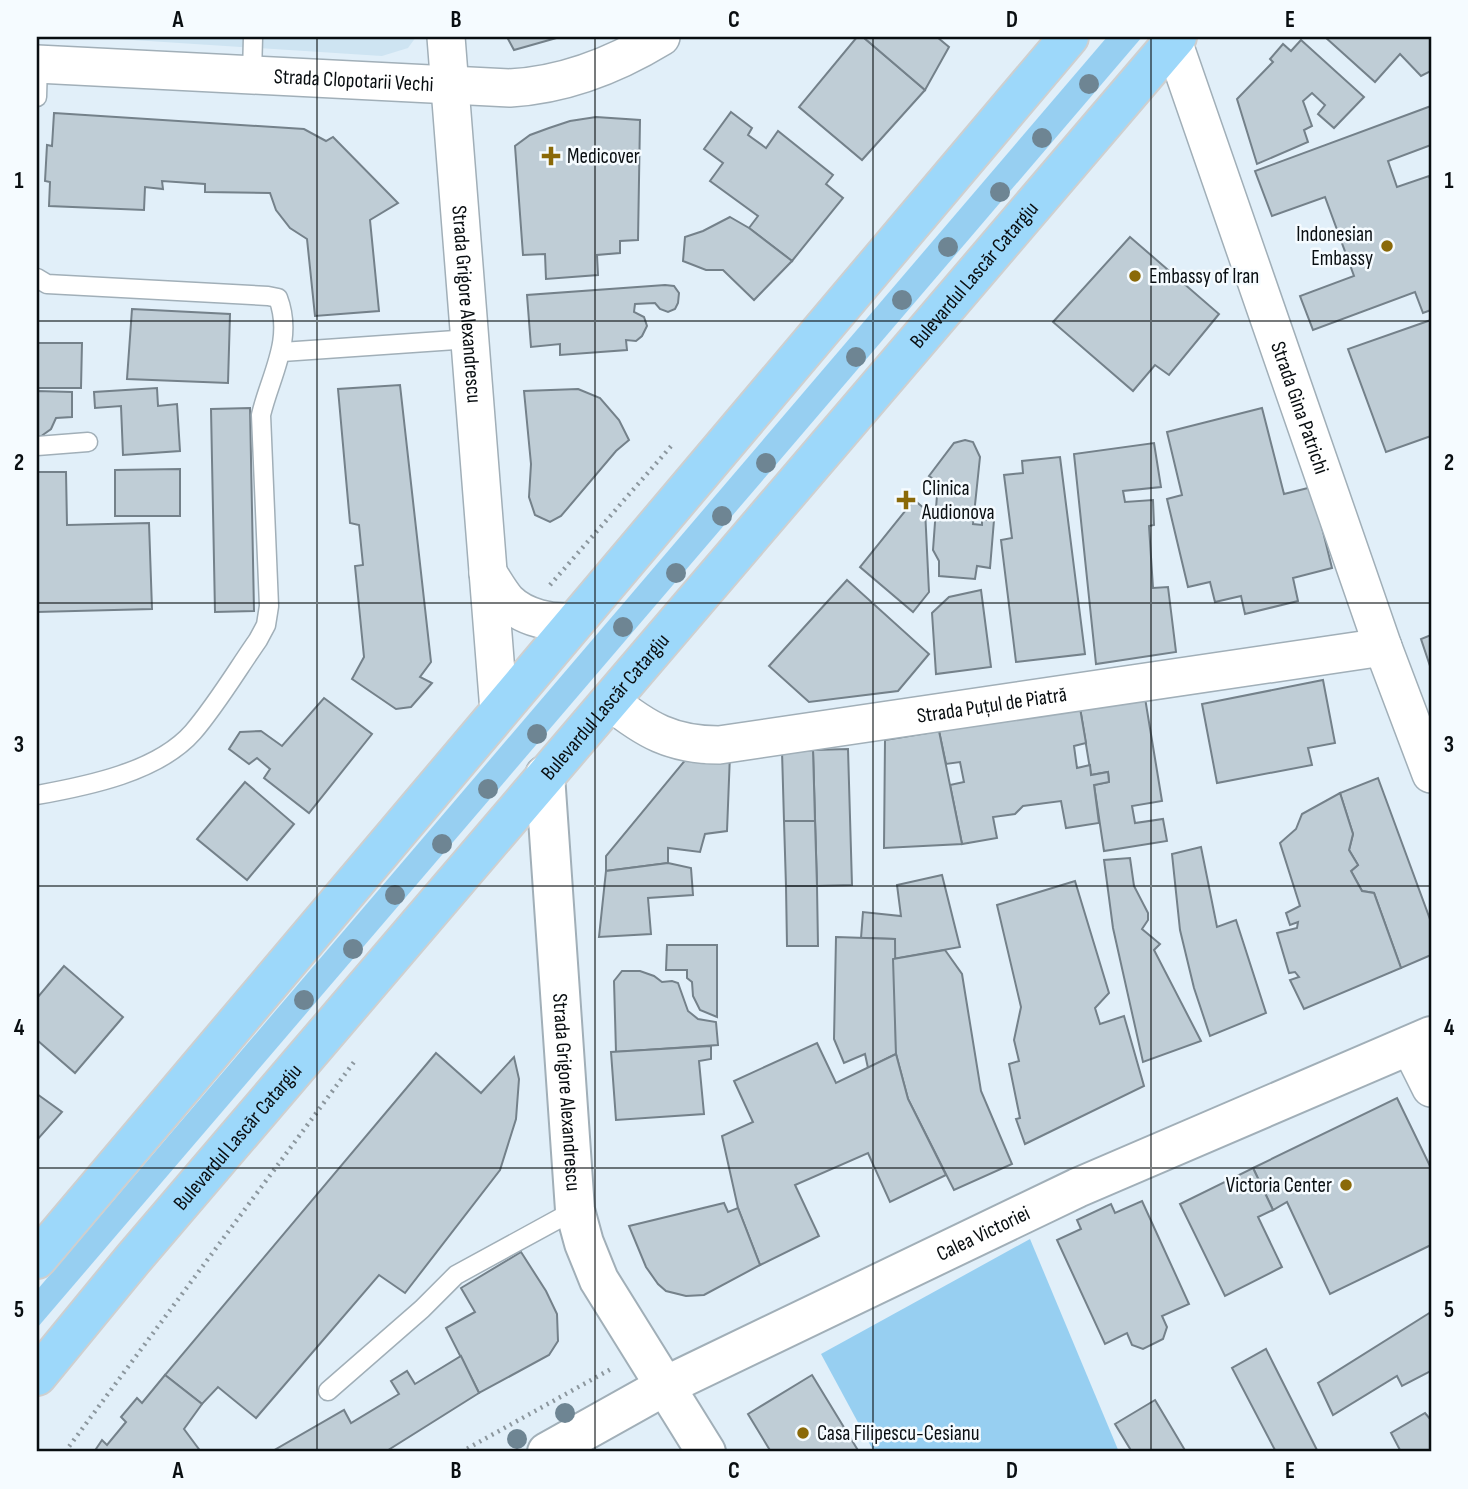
<svg xmlns="http://www.w3.org/2000/svg" width="1468" height="1489" viewBox="0 0 1468 1489" font-family="'Sofia Sans Condensed',sans-serif">
  <style>
    .built { fill: #cee4f2 }
    .green { fill: #97cff1 }
    .building { fill: #bfcdd6; stroke: #74818a; stroke-width: 2 }
    .lines { fill: none; stroke-linecap: round; stroke-linejoin: round }
    .lane-casing { stroke: #a1afb8; stroke-width: 21 }
    .street-casing { stroke: #a1afb8; stroke-width: 40 }
    .secondary-casing { stroke: #a1afb8; stroke-width: 42 }
    .primary-casing { stroke: #cecfcf; stroke-width: 42 }
    .path { stroke: #8c979e; stroke-width: 4.5; stroke-dasharray: 2 5; stroke-linecap: butt }
    .lane { stroke: #fff; stroke-width: 18 }
    .street { stroke: #fff; stroke-width: 37 }
    .secondary { stroke: #fff; stroke-width: 38 }
    .primary { stroke: #9dd8fa; stroke-width: 38 }
    .tree { fill: #6e8593 }
    .grid { fill: none; stroke: #090e11; stroke-width: 2; stroke-opacity: 0.55 }
    .poi-dot { fill: #8a6908; stroke: #f5fbff; stroke-width: 2.5 }
    .labels { text-anchor: middle; dominant-baseline: central; stroke-width: 5; stroke-linejoin: round; paint-order: stroke }
    .street-label { font-size: 21px; fill: #090e11; stroke: #f5fbff }
    .poi-label { font-size: 21px; fill: #090e11; stroke: #f5fbff; text-anchor: start }
    .neatline { fill: none; stroke: #090e11; stroke-width: 2.5 }
    .grid-label { font-size: 23px; text-anchor: middle; font-weight: bold; fill: #090e11 }
  </style>
  <rect width="100%" height="100%" fill="#e1eff9"/>
  <path class="built" d="M87,37H416L408,48L382,56Z"/>
  <g class="green">
    <path d="M1107,37H1142L37,1328V1290Z"/>
    <path d="M1030,1239L1119,1452H874L821,1354Z"/>
  </g>
  <g class="building">
    <path d="M507,37H560L514,50Z"/>
    <path d="M857,37H863L925,90L862,160L799,107Z"/>
    <path d="M863,37H937L949,47L925,90Z"/>
    <path d="M1325,37H1431V71L1421,76L1400,54L1375,82Z"/>
    <path d="M1301,40L1364,97L1334,128L1318,114L1325,105L1312,93L1303,101L1312,126L1304,130L1308,142L1257,164L1237,99L1273,62L1270,59L1283,44L1291,51Z"/>
    <path d="M1431,106V145L1388,161L1397,187L1429,176L1431,182V310L1423,313L1415,292L1313,330L1300,296L1354,276L1325,197L1272,216L1255,171Z"/>
    <path d="M731,112L752,128L748,135L766,148L778,131L833,175L826,184L843,198L792,261L749,228L758,216L710,181L723,163L704,149Z"/>
    <path d="M54,113L304,129L326,141L333,137L398,203L370,220L379,311L315,316L307,239L290,228L276,210L270,193L205,192V184L162,181L163,189L145,187L144,210L49,206L50,182L45,181L47,145L52,146Z"/>
    <path d="M596,117L640,120L638,240L620,241V253L597,255L598,275L546,279L545,254L523,255L515,146L530,135L549,128L570,121Z"/>
    <path d="M730,217L749,228L792,261L754,300L723,270H706L683,261L685,237L703,231Z"/>
    <path d="M1130,237L1219,314L1169,375L1155,365L1133,391L1053,322Z"/>
    <path d="M665,285L674,286L679,293L678,303L675,309L668,312L660,309L655,303L635,304L634,312L644,317L647,326L642,336L636,341L626,340L627,350L560,355V344L531,347L527,295Z"/>
    <path d="M132,309L230,314L228,383L127,379Z"/>
    <path d="M1431,320V436L1386,452L1348,349Z"/>
    <path d="M37,343H82L81,388H37Z"/>
    <path d="M400,385L431,662L420,677L432,683L411,707L396,709L352,679L364,657L355,566L363,565L359,525L350,523L338,389Z"/>
    <path d="M157,388L158,406L177,404L180,451L123,455L121,406L95,408L94,392Z"/>
    <path d="M578,389L600,398L619,420L629,440L616,451L561,516L550,522L535,515L529,497L531,464L524,391Z"/>
    <path d="M37,391L72,392V417L56,418L51,429L40,437L37,436Z"/>
    <path d="M250,408L254,611L215,612L211,409Z"/>
    <path d="M1262,408L1284,494L1312,487L1332,568L1293,578L1298,601L1245,614L1241,596L1215,602L1210,582L1188,587L1167,499L1182,495L1167,432Z"/>
    <path d="M965,440L973,442L980,457L973,524L982,525V520H994L990,568L977,566L975,579L939,576V561L933,550L937,495L947,488L929,476L954,443Z"/>
    <path d="M1154,443L1161,487L1123,491L1125,502L1153,500L1154,525L1149,526L1153,588L1168,587L1176,652L1096,664L1074,454Z"/>
    <path d="M1060,457L1085,654L1016,662L1001,540L1012,538L1004,475L1023,473L1022,461Z"/>
    <path d="M180,469V516H115V470Z"/>
    <path d="M37,472H66L67,525L149,523L152,609L37,612Z"/>
    <path d="M914,500L925,509L929,592L913,612L860,567Z"/>
    <path d="M847,580L929,654L898,691L809,702L769,666Z"/>
    <path d="M981,590L991,667L936,674L932,613L949,597Z"/>
    <path d="M1431,635V669L1421,639Z"/>
    <path d="M1323,680L1335,743L1308,748L1312,765L1217,783L1202,704Z"/>
    <path d="M324,698L372,734L309,813L264,778L270,769L257,758L249,764L229,749L240,732L261,731L282,746Z"/>
    <path d="M1145,698L1162,801L1132,806L1135,823L1163,819L1167,841L1104,851L1094,785L1109,782L1108,772L1091,775L1080,708Z"/>
    <path d="M1080,708L1086,743L1074,746L1077,768L1090,765L1091,775L1108,772L1109,782L1094,785L1099,823L1066,828L1061,801L1023,806L1015,814L993,817L997,838L962,844L950,785L964,782L960,762L946,764L939,731Z"/>
    <path d="M939,731L962,844L884,848L885,740Z"/>
    <path d="M848,749L852,885L817,886L813,750Z"/>
    <path d="M813,750L815,821H784L782,751Z"/>
    <path d="M730,754L727,831L705,834L700,852L668,848V863L606,871V856L687,758Z"/>
    <path d="M1378,778L1431,922V955L1401,968L1374,893L1362,891L1351,871L1358,865L1349,850L1353,834L1340,793Z"/>
    <path d="M245,782L294,824L247,880L197,839Z"/>
    <path d="M1340,793L1353,834L1349,850L1358,865L1351,871L1362,891L1374,893L1401,968L1304,1009L1290,980L1299,977L1295,972L1289,973L1277,933L1297,928L1298,922L1290,925L1286,913L1300,906L1280,843L1296,829L1302,814Z"/>
    <path d="M784,821H815L817,886H786Z"/>
    <path d="M1201,847L1217,927L1236,920L1266,1013L1210,1036L1194,988L1180,930L1172,854Z"/>
    <path d="M1130,858L1134,886L1148,913V920L1142,929L1160,944L1154,950L1201,1041L1143,1062L1113,928L1104,860Z"/>
    <path d="M668,863L691,868L693,895L648,898L651,934L599,937L606,871Z"/>
    <path d="M942,875L960,947L893,959L895,939L861,938L863,912L901,916L897,885Z"/>
    <path d="M1075,881L1109,993L1095,1008L1100,1024L1124,1016L1144,1086L1025,1144L1016,1119L1020,1118L1009,1064L1019,1061L1014,1040L1021,1007L997,905Z"/>
    <path d="M786,886H817L818,946H787Z"/>
    <path d="M836,937L895,939L896,1054L868,1068L865,1054L844,1063L834,1039Z"/>
    <path d="M667,945H717V1017L700,1010L693,996L692,982L687,978V970H666Z"/>
    <path d="M945,950L962,974L981,1091L1012,1164L954,1190L908,1099L896,1054L893,959Z"/>
    <path d="M64,966L123,1017L75,1073L37,1040V998Z"/>
    <path d="M622,971H640L654,976L662,982L672,981L678,983L688,1011L698,1019L716,1022L718,1045L616,1052L614,981Z"/>
    <path d="M817,1043L836,1083L896,1054L908,1099L946,1175L890,1202L868,1153L795,1185L819,1236L760,1265L738,1208L722,1136L753,1122L734,1081Z"/>
    <path d="M711,1046V1059L699,1061L704,1114L616,1120L611,1052Z"/>
    <path d="M436,1053L481,1093L514,1057L519,1079L516,1119L500,1170L405,1293L379,1275L256,1418L218,1387L202,1404L165,1375Z"/>
    <path d="M37,1094L62,1112L37,1140Z"/>
    <path d="M1397,1098L1431,1168V1245L1330,1294L1287,1202L1273,1210L1253,1168Z"/>
    <path d="M1253,1168L1273,1210L1258,1217L1282,1267L1225,1296L1180,1204Z"/>
    <path d="M1142,1201L1189,1304L1162,1316L1167,1327L1163,1339L1143,1349L1132,1345L1127,1333L1105,1344L1057,1240L1081,1229L1077,1220L1111,1204L1115,1213Z"/>
    <path d="M724,1203L728,1212L738,1208L760,1265L704,1295L686,1296L666,1291L658,1284L646,1267L629,1226Z"/>
    <path d="M521,1252L546,1291L557,1314L558,1341L549,1355L479,1393L446,1328L475,1312L461,1288Z"/>
    <path d="M1431,1312V1371L1402,1386L1397,1376L1333,1415L1318,1383Z"/>
    <path d="M1266,1349L1318,1452H1276L1232,1368Z"/>
    <path d="M461,1356L479,1393L385,1452H271L344,1410L351,1423L399,1394L391,1381L407,1371L415,1384Z"/>
    <path d="M165,1375L202,1404L184,1429L201,1452H94L102,1440L107,1445L126,1422L121,1417L137,1398L142,1403Z"/>
    <path d="M812,1375L859,1452H771L748,1414Z"/>
    <path d="M1155,1400L1186,1452H1132L1115,1424Z"/>
    <path d="M1425,1413L1431,1420V1452H1401L1391,1433Z"/>
  </g>
  <g class="lines">
    <defs>
      <g id="lane">
        <path d="M252,74L253,37"/>
        <path d="M37,97L38,64"/>
        <path d="M37,278L47,284L268,296L278,298C294,340 270,376 261,415L269,606L266,625L258,640C237,670 217,704 193,732C158,772 87,786 37,795"/>
        <path d="M282,352L470,339"/>
        <path d="M37,446L88,442"/>
        <path d="M328,1391L422,1309L456,1275L575,1210"/>
      </g>
      <g id="street">
        <path id="s1" d="M446,37L499,711"/>
        <path id="s2" d="M1173,41L1383,647L1431,774"/>
        <path id="s3" d="M37,64L510,88C564,85 615,65 661,37"/>
        <path d="M488,573C494,582 500,593 507,601C524,618 552,624 575,621"/>
        <path id="s4" d="M610,701C646,730 672,745 719,745L1383,647"/>
        <path d="M1410,1046L1431,1088"/>
      </g>
      <g id="secondary">
        <path id="s5" d="M545,775L575,1210L584,1243L599,1280L706,1452"/>
        <path id="s6" d="M547,1452L665,1386L1077,1188L1431,1036"/>
      </g>
      <g id="primary">
        <path d="M37,1259L1069,37"/>
        <path id="s7" d="M37,1376L133,1259L1177,37"/>
      </g>
    </defs>
    <use href="#lane" class="lane-casing"/>
    <use href="#street" class="street-casing"/>
    <use href="#secondary" class="secondary-casing"/>
    <use href="#primary" class="primary-casing"/>
    <g class="path">
      <path d="M550,585L673,444"/>
      <path d="M52,1452L54,1449"/>
      <path d="M65,1452L354,1062"/>
      <path d="M461,1452L611,1369"/>
    </g>
    <use href="#lane" class="lane"/>
    <use href="#street" class="street"/>
    <use href="#secondary" class="secondary"/>
    <use href="#primary" class="primary"/>
  </g>
  <g class="tree">
    <circle cx="1089" cy="84" r="10"/>
    <circle cx="1042" cy="138" r="10"/>
    <circle cx="1000" cy="192" r="10"/>
    <circle cx="948" cy="247" r="10"/>
    <circle cx="902" cy="300" r="10"/>
    <circle cx="856" cy="357" r="10"/>
    <circle cx="766" cy="463" r="10"/>
    <circle cx="722" cy="516" r="10"/>
    <circle cx="676" cy="573" r="10"/>
    <circle cx="623" cy="627" r="10"/>
    <circle cx="537" cy="734" r="10"/>
    <circle cx="488" cy="789" r="10"/>
    <circle cx="442" cy="844" r="10"/>
    <circle cx="395" cy="895" r="10"/>
    <circle cx="353" cy="949" r="10"/>
    <circle cx="304" cy="1000" r="10"/>
    <circle cx="565" cy="1413" r="10"/>
    <circle cx="517" cy="1439" r="10"/>
  </g>
  <path class="grid" d="M317,37V1452M595,37V1452M873,37V1452M1151,37V1452M37,321H1431M37,603H1431M37,886H1431M37,1168H1431"/>
  <g class="poi-dot">
    <path d="M547.5 145.5h7v7h7v7h-7v7h-7v-7h-7v-7h7z"/>
    <circle cx="1387" cy="246" r="7"/>
    <circle cx="1135" cy="276" r="7"/>
    <path d="M902.5 489.5h7v7h7v7h-7v7h-7v-7h-7v-7h7z"/>
    <circle cx="1346" cy="1185" r="7"/>
    <circle cx="803" cy="1433" r="7"/>
  </g>
  <g class="labels">
    <g class="street-label">
      <text stroke="none"><textPath href="#s3" startOffset="317">Strada Clopotarii Vechi</textPath></text>
      <text stroke="none"><textPath href="#s7" startOffset="1446">Bulevardul Lascăr Catargiu</textPath></text>
      <text stroke="none"><textPath href="#s1" startOffset="268">Strada Grigore Alexandrescu</textPath></text>
      <text stroke="none"><textPath href="#s2" startOffset="388">Strada Gina Patrichi</textPath></text>
      <text stroke="none"><textPath href="#s4" startOffset="396">Strada Puțul de Piatră</textPath></text>
      <text stroke="none"><textPath href="#s7" startOffset="878">Bulevardul Lascăr Catargiu</textPath></text>
      <text stroke="none"><textPath href="#s5" startOffset="318">Strada Grigore Alexandrescu</textPath></text>
      <text stroke="none"><textPath href="#s7" startOffset="312">Bulevardul Lascăr Catargiu</textPath></text>
      <text stroke="none"><textPath href="#s6" startOffset="488">Calea Victoriei</textPath></text>
    </g>
    <g class="poi-label">
      <text x="567" y="156">Medicover</text>
      <text x="1373" y="234" text-anchor="end">Indonesian<tspan x="1373" dy="24">Embassy</tspan></text>
      <text x="1149" y="276">Embassy of Iran</text>
      <text x="922" y="488">Clinica<tspan x="922" dy="24">Audionova</tspan></text>
      <text x="1332" y="1185" text-anchor="end">Victoria Center</text>
      <text x="817" y="1433">Casa Filipescu-Cesianu</text>
    </g>
  </g>
  <rect width="1468" height="1489" fill="none" stroke="#f5fbff" stroke-width="77"/>
  <rect x="38" y="38" width="1392" height="1412" class="neatline"/>
  <g class="grid-label">
    <text x="178" y="27">A</text>
    <text x="456" y="27">B</text>
    <text x="734" y="27">C</text>
    <text x="1012" y="27">D</text>
    <text x="1290" y="27">E</text>
    <text x="19" y="188">1</text>
    <text x="1449" y="188">1</text>
    <text x="19" y="470">2</text>
    <text x="1449" y="470">2</text>
    <text x="19" y="752">3</text>
    <text x="1449" y="752">3</text>
    <text x="19" y="1035">4</text>
    <text x="1449" y="1035">4</text>
    <text x="19" y="1317">5</text>
    <text x="1449" y="1317">5</text>
    <text x="178" y="1478">A</text>
    <text x="456" y="1478">B</text>
    <text x="734" y="1478">C</text>
    <text x="1012" y="1478">D</text>
    <text x="1290" y="1478">E</text>
  </g>
</svg>
